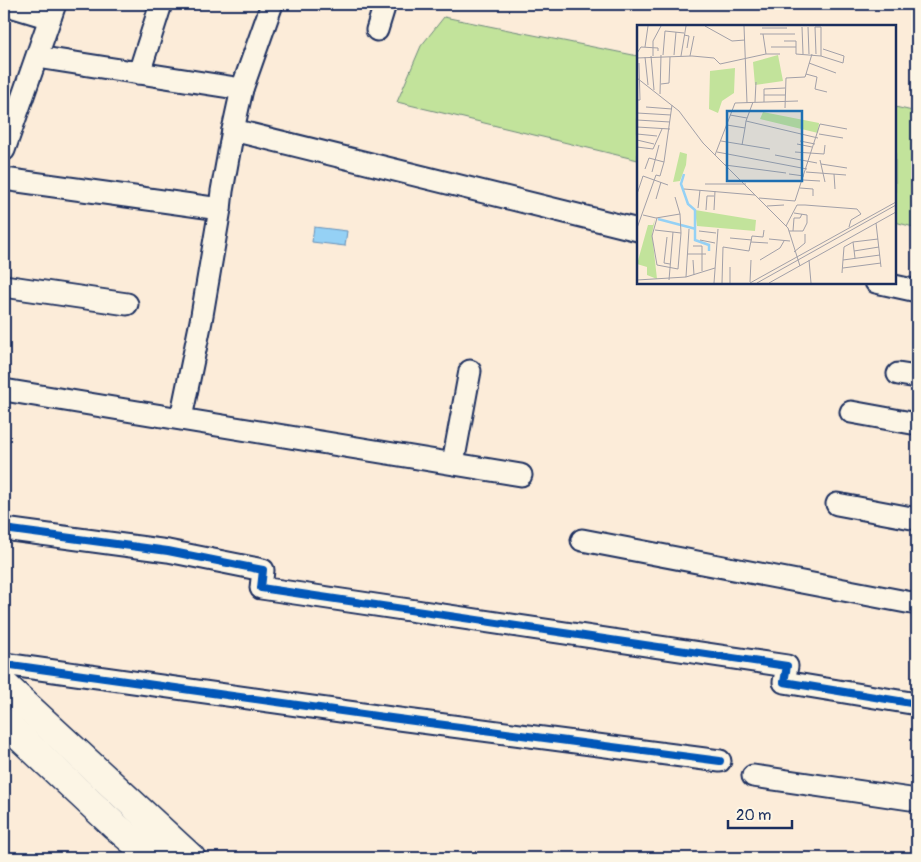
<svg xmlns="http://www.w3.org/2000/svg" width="921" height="862" viewBox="0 0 921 862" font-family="Pangolin,sans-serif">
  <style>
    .green { fill: #c2e39b; stroke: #6e897c }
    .water { fill: #95d1f5; stroke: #6490b9 }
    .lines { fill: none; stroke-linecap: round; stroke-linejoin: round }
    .minor-casing { stroke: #1b2f5e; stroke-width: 25 }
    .secondary-casing { stroke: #1b2f5e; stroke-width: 31 }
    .minor { stroke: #fcf5e5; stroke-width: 21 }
    .secondary { stroke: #fcf5e5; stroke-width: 28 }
    .cycleway-casing { stroke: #fcf5e5; stroke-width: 11 }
    .cycleway { stroke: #0057b8; stroke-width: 8 }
    .inset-river { fill: none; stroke: #95d1f5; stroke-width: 2.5 }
    .inset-road { fill: none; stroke: #a2a0a8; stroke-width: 1 }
    .view { fill: #1f6fb2; fill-opacity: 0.15; stroke: #1f6fb2; stroke-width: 2.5 }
    .inset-edge { fill: none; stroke: #1b2f5e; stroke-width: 2.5 }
  </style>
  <rect width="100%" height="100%" fill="#fcecd9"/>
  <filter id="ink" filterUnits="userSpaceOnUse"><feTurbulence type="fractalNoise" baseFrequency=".02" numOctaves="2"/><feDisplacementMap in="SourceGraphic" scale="10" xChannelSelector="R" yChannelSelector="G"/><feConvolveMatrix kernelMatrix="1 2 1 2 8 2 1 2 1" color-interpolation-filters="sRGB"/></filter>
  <g filter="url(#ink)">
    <g class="green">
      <path d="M444,17L638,56V160L397,102L421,46Z"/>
      <path d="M895,107L917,112V228L895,222Z"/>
    </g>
    <path class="water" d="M314,227L347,231L345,246L312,242Z"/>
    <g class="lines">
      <defs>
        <g id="minor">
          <path d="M4,4L50,18"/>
          <path d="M377,30L385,4"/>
          <path d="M37,57L242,89"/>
          <path d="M139,73L161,4"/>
          <path d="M233,130L242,89L272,4"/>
          <path d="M4,150L55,4"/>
          <path d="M4,179L220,209L222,191L233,130L638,230"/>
          <path d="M876,282L917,291"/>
          <path d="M4,286L127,304"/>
          <path d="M898,374L917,377"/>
          <path d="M4,390L521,475"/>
          <path d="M851,412L917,424"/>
          <path d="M181,418L201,321L220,209"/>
          <path d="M453,463L470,371"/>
          <path d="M837,504L917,519"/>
          <path d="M4,529L168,551L263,570L261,588L787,666L784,682L917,704"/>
          <path d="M582,540L917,604"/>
          <path d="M4,664L391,718L720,761"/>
          <path d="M753,776L917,800"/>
        </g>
        <g id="secondary">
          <path d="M4,685L191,858"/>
          <path d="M4,722L114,825L153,858"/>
        </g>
      </defs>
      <use href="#minor" class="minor-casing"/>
      <use href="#secondary" class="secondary-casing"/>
      <use href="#minor" class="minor"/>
      <use href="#secondary" class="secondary"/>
      <defs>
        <g id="cycleway">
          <path d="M4,529L168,551L263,570L261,588L787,666L784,682L917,704"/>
          <path d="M4,664L391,718L720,761"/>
        </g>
      </defs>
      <use href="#cycleway" class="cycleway-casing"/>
      <use href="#cycleway" class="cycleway"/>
    </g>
  </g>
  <g transform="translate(637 25)">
    <rect width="259" height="259" fill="#fcecd9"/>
    <path d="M141,30L146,56L118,60L116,37ZM98,43L97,68L85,76L81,88L72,84L73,46ZM126,87L182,98L181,108L123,94ZM43,127L50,129L49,140L43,156L36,157ZM58,185L119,195L118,206L60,201ZM18,194L15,209L20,254L10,250V242L0,239L11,200H16Z" fill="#c2e39b"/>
    <path class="inset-river" d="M47,149L44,159L51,179L58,185V215L72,220V226M21,194L59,204"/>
    <path class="inset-road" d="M68,1L95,16L108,15M107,1L110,78M165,2L166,29M171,2L172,29M125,3H150M123,9H158M126,9L129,29M47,10L52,11L50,23M147,16H159V29L184,31M8,22L11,1M134,22H159M0,28L4,22L21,23V26M179,29L178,2H184V31L206,38L207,31L186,24M26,30L28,6L47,8M37,30L39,7M14,31L17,65M16,31V16L24,1M44,31L49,1M53,31L57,11M8,32L11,60M0,33L55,31L77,33L83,39L129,29H143M172,38L199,48M169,49L175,29M0,53L42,86L66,118L151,203L163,241M24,59L32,58L33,32M23,69L24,30M127,70H148M0,75H3L2,38M118,77L119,57M127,77V64L148,63M9,82L35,84M148,83L149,53L168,52L169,49L180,52L178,64L190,67M0,88L34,90M93,90L110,93M0,95L33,97M109,96L116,77M90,100L108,103L109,96L181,113M0,102L33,104M0,109L20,111M182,109L206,113M0,115L17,119M84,116L133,124M163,116L178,119M160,119L175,122M105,120L108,103M0,122L16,124L25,104M80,127L170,144M158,127L187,129L188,120M78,130L98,78L161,76M138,130L180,138M183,135L188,157M184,139L210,143M88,140L149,148M8,144L12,133L27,137M15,147L22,120M169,147L209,150M152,149L167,151M197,149L198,164M166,155L183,156M68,159H109M163,163L176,164V171M47,164L118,170M0,169L6,151L31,160M38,172L43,189M122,173L158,176L183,99L210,104M19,174L24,157M130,181L147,180M61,183L63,165M69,185L70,171H77M77,185L78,166M6,190L19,193L43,189L44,208M239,198L244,242M149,201L160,180H168L220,184L224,189L214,195L212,202M0,203L19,150L23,151L27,137L35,80M18,205L44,208L41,244L20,240L15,211L20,193M62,206L79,208M152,206H166L170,198V190L157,188M156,206L157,193H163L165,189M30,212L27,238L33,239M93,213L115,215M132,214L153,216M63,215L78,218M114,217L131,218M216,217L218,233M56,221H65V246M217,226L242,222M157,227L168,218V209M50,229H69M56,235L57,250M123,235L143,223L147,216M172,235L174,258M206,235L243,230M206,243L244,238M205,248L207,222L216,217L241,214M49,252L52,204M0,255L49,252L78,243M32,255L36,207M113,257L114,235M77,258L81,204M85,258L86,222L112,226L115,211L126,212L127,205M93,258V242M113,258L259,177M120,258L259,180M132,258L259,187"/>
    <path class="view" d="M90,86H165V156H90Z"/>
    <rect width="259" height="259" class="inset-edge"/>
  </g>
  <rect width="921" height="862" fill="none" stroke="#fcf5e5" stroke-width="20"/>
  <rect x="10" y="10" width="901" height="842" fill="none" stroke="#1b2f5e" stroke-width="2" filter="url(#ink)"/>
  <path d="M728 820v8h64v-8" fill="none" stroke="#1b2f5e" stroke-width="2.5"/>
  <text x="736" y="820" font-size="15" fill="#1b2f5e" stroke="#fcf5e5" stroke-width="4" paint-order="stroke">20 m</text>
</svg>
